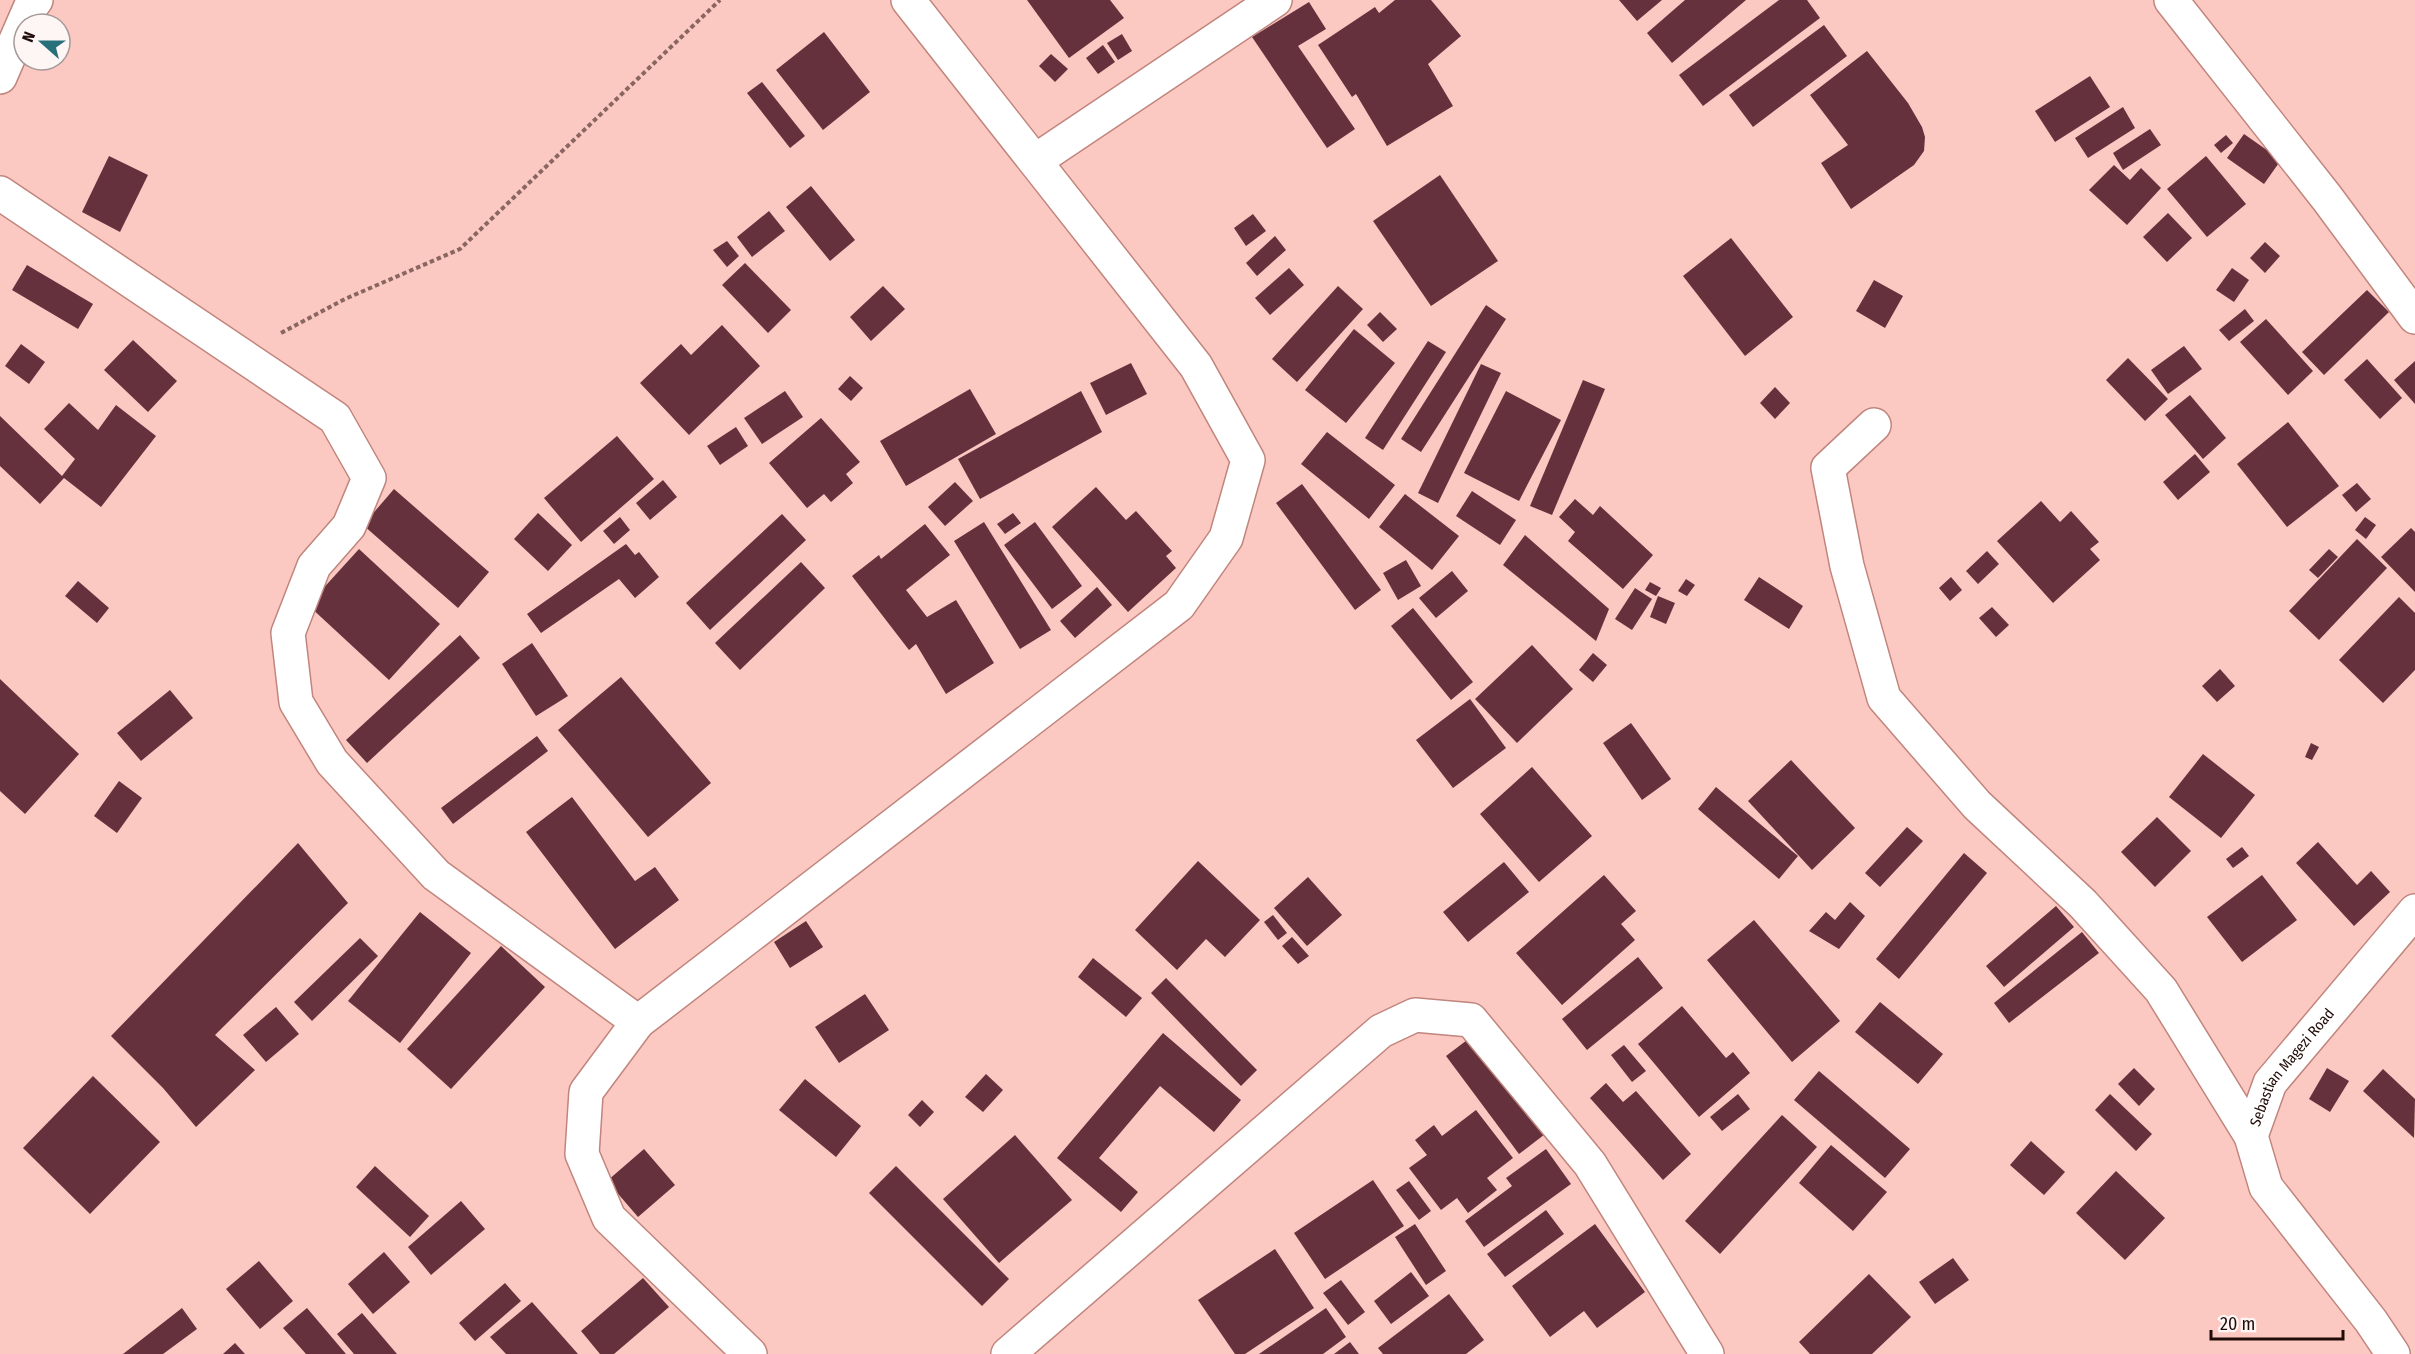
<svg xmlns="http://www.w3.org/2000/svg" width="2415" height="1354" viewBox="0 0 2415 1354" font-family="'Fira Sans Condensed',sans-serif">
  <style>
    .building { fill: #65313d }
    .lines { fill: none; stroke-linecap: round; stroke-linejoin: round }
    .minor-casing { stroke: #c0857d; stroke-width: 36 }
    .path { stroke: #8a6661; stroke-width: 4; stroke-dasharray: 4.5 3; stroke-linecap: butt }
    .minor { stroke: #fff; stroke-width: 33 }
    .labels { text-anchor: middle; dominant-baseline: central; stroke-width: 6; stroke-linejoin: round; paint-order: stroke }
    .street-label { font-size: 15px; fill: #210c09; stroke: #fdf6f5 }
  </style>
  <rect width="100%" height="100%" fill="#fcc9c2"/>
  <g class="building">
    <path d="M1027,0H1110L1124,18L1069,58Z"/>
    <path d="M1395,0H1431L1461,36L1428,64L1453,106L1387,146L1356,94L1352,97L1318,45L1375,7L1379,13Z"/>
    <path d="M1619,0H1662L1637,21Z"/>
    <path d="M1685,0H1746L1672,63L1647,33Z"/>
    <path d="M1779,0H1807L1820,18L1703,106L1679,75Z"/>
    <path d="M1309,2L1326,29L1298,46L1355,129L1327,148L1252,37Z"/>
    <path d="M1824,25L1847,56L1753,127L1729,95Z"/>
    <path d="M824,32L870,92L823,130L776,70Z"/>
    <path d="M1122,34L1132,51L1118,60L1107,43Z"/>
    <path d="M1103,45L1115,62L1098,74L1086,58Z"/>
    <path d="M1867,51L1908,103L1922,127L1925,137L1924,151L1914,165L1851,209L1821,163L1848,145L1810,95Z"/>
    <path d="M1051,54L1068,69L1055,82L1039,66Z"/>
    <path d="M2090,76L2110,107L2055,142L2035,111Z"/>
    <path d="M762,82L805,136L790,148L747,93Z"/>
    <path d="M2123,107L2135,128L2088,158L2075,138Z"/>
    <path d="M2150,129L2161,145L2123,170L2113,153Z"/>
    <path d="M2244,134L2281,160L2264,184L2227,158Z"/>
    <path d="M2226,135L2233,143L2221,153L2214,145Z"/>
    <path d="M109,156L148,175L120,232L82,212Z"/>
    <path d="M2206,156L2246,204L2207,237L2167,189Z"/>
    <path d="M2114,165L2130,180L2141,168L2161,188L2127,225L2089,190Z"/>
    <path d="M1440,175L1498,261L1431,306L1373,221Z"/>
    <path d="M811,186L855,240L830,261L786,207Z"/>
    <path d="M769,211L785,231L752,257L737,237Z"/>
    <path d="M2168,213L2192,238L2167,262L2143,237Z"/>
    <path d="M1253,214L1266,231L1246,246L1234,228Z"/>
    <path d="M1275,236L1286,250L1257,276L1246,263Z"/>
    <path d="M1731,238L1793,317L1745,356L1683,276Z"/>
    <path d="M727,241L739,256L727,267L713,250Z"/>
    <path d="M2265,242L2280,256L2265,273L2250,258Z"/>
    <path d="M745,263L791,310L768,333L722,285Z"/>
    <path d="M27,265L93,304L78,329L12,290Z"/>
    <path d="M1289,268L1304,285L1270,315L1255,298Z"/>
    <path d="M2232,268L2249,280L2234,302L2216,290Z"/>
    <path d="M1874,280L1903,296L1885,328L1856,311Z"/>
    <path d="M883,286L905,309L871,341L850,317Z"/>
    <path d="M1338,286L1363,309L1297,382L1272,359Z"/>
    <path d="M2367,290L2389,312L2324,375L2302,352Z"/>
    <path d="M1486,305L1506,319L1421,452L1401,439Z"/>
    <path d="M2245,309L2254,321L2229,341L2219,330Z"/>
    <path d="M1380,312L1397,329L1383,342L1367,325Z"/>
    <path d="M2266,319L2313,371L2288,395L2240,342Z"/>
    <path d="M722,325L760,366L689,435L640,383L681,344L691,355Z"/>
    <path d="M1354,329L1395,363L1346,423L1305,390Z"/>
    <path d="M133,340L177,381L148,412L104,370Z"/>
    <path d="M1428,341L1446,352L1383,450L1365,438Z"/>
    <path d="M21,344L45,362L29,384L5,366Z"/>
    <path d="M2184,346L2202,369L2168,394L2151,370Z"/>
    <path d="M2128,358L2168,399L2145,421L2106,380Z"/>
    <path d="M2367,359L2402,398L2380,419L2344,380Z"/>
    <path d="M2415,361V404L2394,380Z"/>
    <path d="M1131,363L1147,394L1106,415L1090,383Z"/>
    <path d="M1481,364L1501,373L1438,503L1418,493Z"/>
    <path d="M850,376L863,388L851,401L838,389Z"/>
    <path d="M1583,380L1605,389L1552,515L1530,506Z"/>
    <path d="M1775,387L1790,403L1775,419L1760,403Z"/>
    <path d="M970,389L996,434L906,486L880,441Z"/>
    <path d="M785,391L803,417L762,444L744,418Z"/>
    <path d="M1081,391L1102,432L980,499L958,459Z"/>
    <path d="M1506,391L1561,420L1519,501L1464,473Z"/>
    <path d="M2190,395L2226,438L2203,459L2165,415Z"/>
    <path d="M69,403L98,430L116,405L156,436L101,507L64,478L40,504L0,466V416L62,476L75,459L44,429Z"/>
    <path d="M821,418L860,462L846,474L853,483L831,502L824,494L807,508L769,463Z"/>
    <path d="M2288,422L2339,486L2287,527L2237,464Z"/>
    <path d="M736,427L748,446L720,465L707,446Z"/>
    <path d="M1327,432L1395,485L1369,519L1301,464Z"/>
    <path d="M617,436L654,479L581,542L544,498Z"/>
    <path d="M2195,454L2210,472L2178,500L2163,482Z"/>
    <path d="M663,480L677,497L650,520L636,503Z"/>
    <path d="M955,482L973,501L945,526L928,507Z"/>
    <path d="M2357,483L2371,499L2356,512L2342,495Z"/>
    <path d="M1302,484L1381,590L1355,610L1276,503Z"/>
    <path d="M1096,487L1126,520L1136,511L1172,551L1166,556L1176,568L1128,612L1052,527Z"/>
    <path d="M394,489L489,572L458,608L363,525Z"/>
    <path d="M1472,491L1516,520L1500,545L1456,516Z"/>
    <path d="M1405,494L1459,536L1432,570L1379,527Z"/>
    <path d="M1575,499L1593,515L1600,506L1653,555L1623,589L1568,541L1575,532L1559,517Z"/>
    <path d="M2041,501L2060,522L2071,511L2099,542L2090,549L2100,560L2053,603L1997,541Z"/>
    <path d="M538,513L572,545L548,571L514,539Z"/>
    <path d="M1013,513L1021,523L1005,534L997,524Z"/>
    <path d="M782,514L806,540L710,630L686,603Z"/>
    <path d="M620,517L630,530L614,544L603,531Z"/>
    <path d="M2365,517L2376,525L2366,539L2355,530Z"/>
    <path d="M984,522L1051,630L1020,649L954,541Z"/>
    <path d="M1035,522L1082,586L1052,609L1004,545Z"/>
    <path d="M925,524L950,555L906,590L927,617L956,600L994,663L946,694L916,644L909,650L852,576L879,555L881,559Z"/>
    <path d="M2411,528L2415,532V592L2381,557Z"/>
    <path d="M1525,535L1609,609L1596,641L1503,565Z"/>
    <path d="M2357,539L2387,568L2319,640L2289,611Z"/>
    <path d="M626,544L635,555L639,552L659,577L635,598L619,579L541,633L527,614Z"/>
    <path d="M359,549L440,624L389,680L308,605Z"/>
    <path d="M2329,549L2338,557L2318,578L2309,570Z"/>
    <path d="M1987,551L1999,564L1978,584L1966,571Z"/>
    <path d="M1406,560L1421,586L1398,600L1383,573Z"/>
    <path d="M801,562L825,588L740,670L715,643Z"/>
    <path d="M1452,571L1468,591L1436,618L1419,598Z"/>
    <path d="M1759,577L1803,606L1789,629L1744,600Z"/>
    <path d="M1951,577L1962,590L1950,601L1939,588Z"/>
    <path d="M1686,579L1695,585L1687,596L1678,591Z"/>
    <path d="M78,581L109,608L97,623L65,596Z"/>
    <path d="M1650,582L1661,588L1656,596L1645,590Z"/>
    <path d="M1097,587L1112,605L1075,638L1060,621Z"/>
    <path d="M1635,588L1652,599L1632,630L1615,619Z"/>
    <path d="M1658,596L1675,603L1666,624L1650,617Z"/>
    <path d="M2399,597L2415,613V670L2383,703L2339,660Z"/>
    <path d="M1992,607L2009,625L1996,637L1979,618Z"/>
    <path d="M1413,608L1473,682L1451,700L1391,626Z"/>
    <path d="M460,635L480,658L367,763L346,740Z"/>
    <path d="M532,643L568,696L536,716L502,664Z"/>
    <path d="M1532,645L1573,689L1517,743L1475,699Z"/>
    <path d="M1593,653L1607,665L1593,682L1579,670Z"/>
    <path d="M2220,669L2235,686L2217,702L2202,686Z"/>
    <path d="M621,677L711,783L648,837L558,730Z"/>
    <path d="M0,679L79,754L25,814L0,791Z"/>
    <path d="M170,690L193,718L141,761L117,733Z"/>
    <path d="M1470,699L1506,748L1453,788L1416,740Z"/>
    <path d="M1631,723L1671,779L1642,800L1603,743Z"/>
    <path d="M537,736L548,751L453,824L441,808Z"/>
    <path d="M2311,743L2319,747L2312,760L2305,757Z"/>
    <path d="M2203,754L2255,795L2221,838L2169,797Z"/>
    <path d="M1791,760L1855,828L1812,870L1748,801Z"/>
    <path d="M1532,767L1592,836L1539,882L1480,814Z"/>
    <path d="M119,781L142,798L117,833L94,816Z"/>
    <path d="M1716,787L1798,856L1779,879L1698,809Z"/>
    <path d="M572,797L635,881L655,867L679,900L615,949L526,832Z"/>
    <path d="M2157,817L2191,851L2155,887L2121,852Z"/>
    <path d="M1907,827L1923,841L1880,887L1865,873Z"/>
    <path d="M2318,842L2357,885L2371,871L2390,892L2354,926L2296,863Z"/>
    <path d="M298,843L348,903L215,1035L255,1070L196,1127L163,1088L111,1036Z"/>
    <path d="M2242,847L2249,856L2233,868L2226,859Z"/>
    <path d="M1964,853L1987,873L1899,979L1876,959Z"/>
    <path d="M1198,861L1260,920L1225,957L1206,939L1177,970L1135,930Z"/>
    <path d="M1504,862L1529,892L1468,942L1443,912Z"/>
    <path d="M1604,875L1636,911L1621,924L1635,940L1562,1005L1516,953Z"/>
    <path d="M2262,875L2297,920L2242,962L2207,917Z"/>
    <path d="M1308,877L1342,915L1307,946L1274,908Z"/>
    <path d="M1850,902L1865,916L1839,949L1809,931L1826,912L1835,920Z"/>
    <path d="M2056,906L2074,927L2004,987L1986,966Z"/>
    <path d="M420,912L471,953L400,1043L348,1001Z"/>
    <path d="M1273,915L1287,933L1278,940L1264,922Z"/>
    <path d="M1754,920L1840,1021L1792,1062L1707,960Z"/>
    <path d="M806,921L823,947L790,968L774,942Z"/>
    <path d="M2082,932L2099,953L2009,1023L1994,1003Z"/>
    <path d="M1292,937L1309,956L1298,964L1282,946Z"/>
    <path d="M360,938L378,956L312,1021L294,1002Z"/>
    <path d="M501,946L545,987L451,1089L407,1049Z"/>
    <path d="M1638,957L1663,988L1587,1050L1562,1019Z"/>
    <path d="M1093,958L1142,998L1126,1017L1078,977Z"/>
    <path d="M1166,978L1257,1070L1241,1086L1151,993Z"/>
    <path d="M865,994L889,1030L839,1063L815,1027Z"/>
    <path d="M1880,1002L1943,1054L1918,1084L1855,1032Z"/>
    <path d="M1682,1006L1726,1058L1733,1052L1750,1073L1699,1117L1638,1044Z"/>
    <path d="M276,1007L299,1034L266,1062L243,1035Z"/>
    <path d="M1163,1033L1241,1100L1214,1132L1160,1086L1099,1158L1138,1192L1121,1212L1057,1158Z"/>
    <path d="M1475,1034L1549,1131L1519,1154L1446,1056Z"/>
    <path d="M1624,1045L1646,1071L1632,1082L1611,1055Z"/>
    <path d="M2134,1068L2155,1089L2139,1106L2118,1084Z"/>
    <path d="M2327,1068L2349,1081L2330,1112L2309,1099Z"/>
    <path d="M2383,1069L2415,1099L2414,1138L2363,1091Z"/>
    <path d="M1819,1071L1910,1149L1885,1178L1794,1100Z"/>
    <path d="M986,1074L1003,1090L983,1112L965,1097Z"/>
    <path d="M93,1076L160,1142L90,1214L23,1148Z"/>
    <path d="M805,1079L861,1126L836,1157L779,1110Z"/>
    <path d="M1606,1083L1623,1102L1636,1091L1691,1154L1663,1180L1590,1098Z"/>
    <path d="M1738,1094L1750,1109L1722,1131L1710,1117Z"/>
    <path d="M2110,1094L2152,1134L2136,1151L2095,1110Z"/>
    <path d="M922,1100L934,1112L920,1127L908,1115Z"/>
    <path d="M1476,1110L1513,1158L1487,1178L1497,1190L1468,1213L1457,1198L1441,1210L1409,1168L1427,1155L1415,1140L1434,1125L1442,1136Z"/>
    <path d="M1782,1115L1817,1147L1720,1254L1685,1221Z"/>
    <path d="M1015,1135L1072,1200L999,1263L943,1199Z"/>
    <path d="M2031,1141L2065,1172L2044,1195L2010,1165Z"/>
    <path d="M1831,1145L1887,1192L1853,1231L1799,1183Z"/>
    <path d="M644,1149L675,1185L638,1217L607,1181Z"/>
    <path d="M1546,1149L1571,1184L1484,1247L1465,1221L1512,1186L1506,1178Z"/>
    <path d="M375,1166L429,1216L410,1237L356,1187Z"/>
    <path d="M896,1166L1009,1279L982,1306L869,1193Z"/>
    <path d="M2116,1171L2165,1218L2125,1260L2076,1213Z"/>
    <path d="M1373,1180L1404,1226L1325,1279L1294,1233Z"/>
    <path d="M1409,1181L1431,1211L1419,1220L1396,1190Z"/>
    <path d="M461,1201L485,1229L431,1275L408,1247Z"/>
    <path d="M1546,1210L1564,1234L1505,1277L1487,1254Z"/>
    <path d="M1415,1224L1446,1271L1426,1285L1395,1237Z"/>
    <path d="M1595,1224L1645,1292L1597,1328L1584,1311L1550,1337L1512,1286Z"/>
    <path d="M1275,1249L1314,1308L1245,1354H1235L1198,1300Z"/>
    <path d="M384,1252L410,1282L373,1314L348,1284Z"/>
    <path d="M1953,1258L1969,1280L1935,1304L1919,1282Z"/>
    <path d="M259,1261L293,1301L260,1329L226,1289Z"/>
    <path d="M1411,1272L1429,1296L1391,1324L1374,1301Z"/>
    <path d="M1869,1274L1911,1317L1872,1354H1810L1799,1342Z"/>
    <path d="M643,1278L669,1307L614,1354H600L581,1331Z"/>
    <path d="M1341,1280L1365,1312L1348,1325L1323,1293Z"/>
    <path d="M505,1283L521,1301L475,1341L459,1323Z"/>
    <path d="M1449,1294L1484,1340L1466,1354H1383L1378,1348Z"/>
    <path d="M532,1302L578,1354H506L490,1337Z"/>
    <path d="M182,1308L197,1329L163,1354H123Z"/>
    <path d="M307,1308L346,1354H306L283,1328Z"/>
    <path d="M1326,1308L1346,1337L1323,1354H1259Z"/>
    <path d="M362,1313L397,1354H354L337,1334Z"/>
    <path d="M1350,1342L1359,1354H1334Z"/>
    <path d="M235,1343L245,1354H223Z"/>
  </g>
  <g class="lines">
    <defs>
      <g id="minor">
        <path d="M2171,0L2327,198L2415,317"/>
        <path d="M0,77L30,8L36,0"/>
        <path d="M1035,161L1275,0"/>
        <path d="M0,193L335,418L369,478L349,526L314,566L288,633L296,702L332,762L436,875L638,1022"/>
        <path d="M1874,425L1828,468L1847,566L1884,698L1977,805L2083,904L2161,990L2251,1136"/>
        <path d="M750,1354L609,1218L582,1154L586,1092L638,1022L1179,605L1226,538L1248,460L1196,366L908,0"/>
        <path d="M1008,1354L1381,1031L1415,1015L1471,1020L1590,1164L1707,1354"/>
        <path id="s1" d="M2393,1354L2371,1321L2266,1187L2251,1136L2270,1083L2415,911"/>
      </g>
    </defs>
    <use href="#minor" class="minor-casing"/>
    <path class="path" d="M281,333L345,299L460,249L720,0"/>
    <use href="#minor" class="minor"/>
  </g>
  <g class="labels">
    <g class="street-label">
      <text stroke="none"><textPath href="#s1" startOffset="344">Sebastian Magezi Road</textPath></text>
    </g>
  </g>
  <g transform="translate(42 42) rotate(291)"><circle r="28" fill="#fdf6f5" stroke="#a59897" stroke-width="1.5"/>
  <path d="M0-4.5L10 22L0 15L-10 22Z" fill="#28717b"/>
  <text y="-9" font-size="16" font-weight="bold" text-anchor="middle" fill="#210c09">N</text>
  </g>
  <path d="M2211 1330v9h132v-9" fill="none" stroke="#210c09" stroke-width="3"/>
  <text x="2220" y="1330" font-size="18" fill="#210c09" stroke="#fdf6f5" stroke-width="4.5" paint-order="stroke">20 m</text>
</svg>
